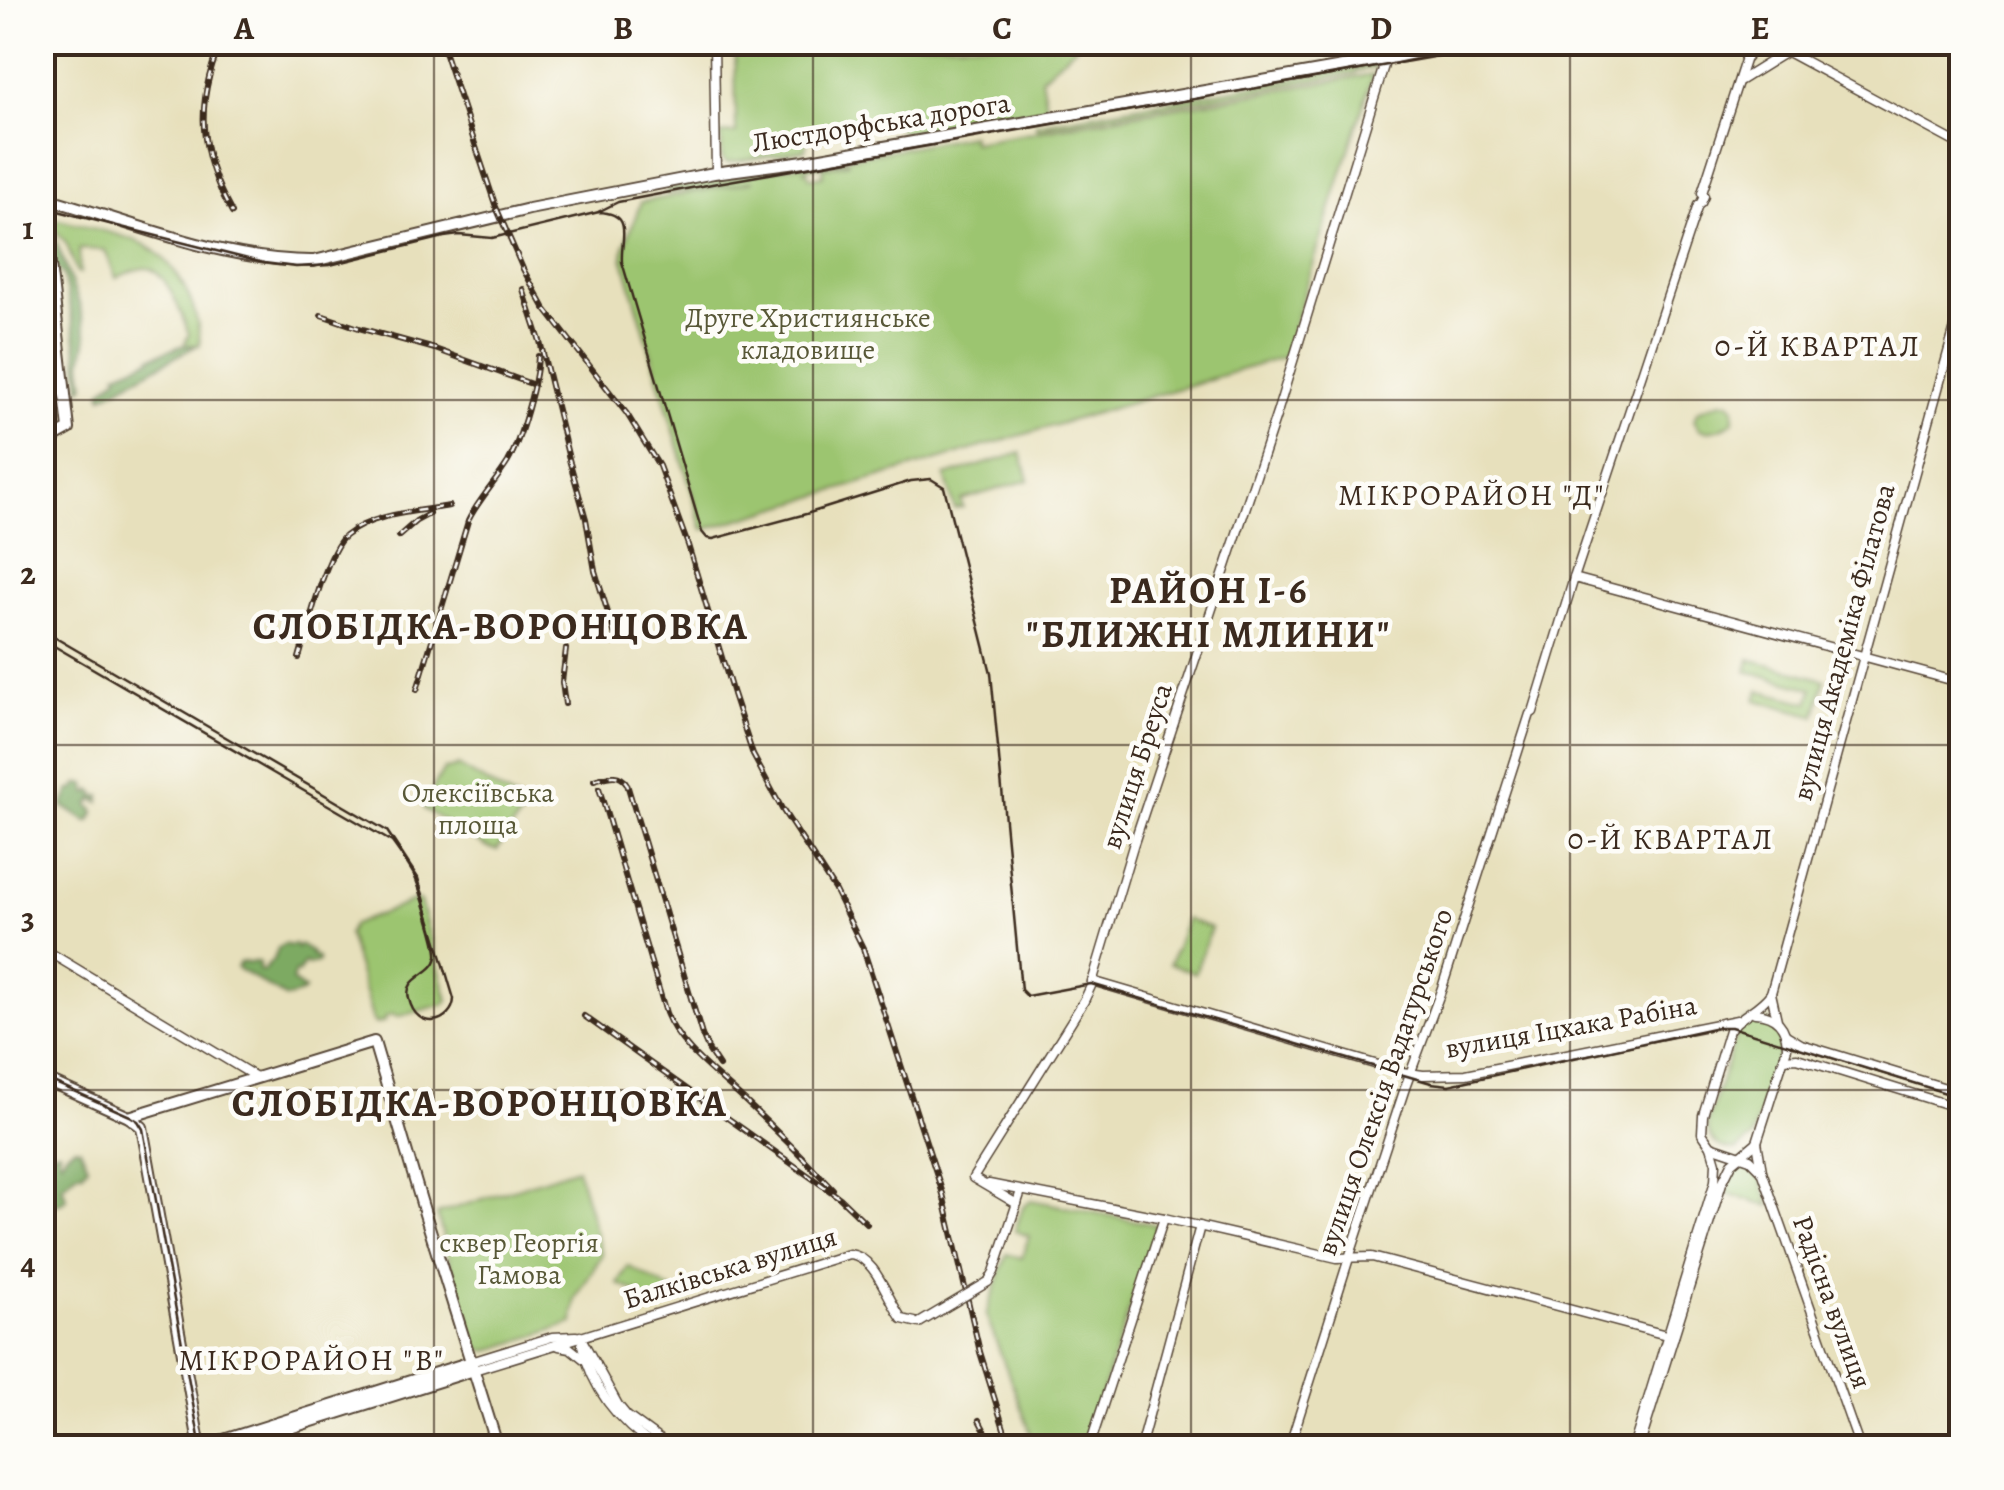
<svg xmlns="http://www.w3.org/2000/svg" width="2004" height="1490" viewBox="0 0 2004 1490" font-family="Alegreya,serif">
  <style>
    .green { fill: #9cc570; stroke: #6c7847; stroke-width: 2.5 }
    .forest { fill: #7daa62; stroke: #5c6a40; stroke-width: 2.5 }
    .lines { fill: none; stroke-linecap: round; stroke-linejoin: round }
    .secondary-casing { stroke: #554536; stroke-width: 11 }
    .primary-casing { stroke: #554536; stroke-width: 14 }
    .secondary { stroke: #fff; stroke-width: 8 }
    .primary { stroke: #fff; stroke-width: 10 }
    .tram { stroke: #3b2a1e; stroke-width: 2.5 }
    .rail-casing { stroke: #3b2a1e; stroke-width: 6 }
    .rail { stroke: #fdfcf7; stroke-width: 2.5; stroke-dasharray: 8; stroke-linecap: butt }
    .secondary-bridge-casing { stroke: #554536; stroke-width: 11; stroke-linecap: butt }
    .secondary-bridge { stroke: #fff; stroke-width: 8 }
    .grid { fill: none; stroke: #3b2a1e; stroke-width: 2.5; stroke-opacity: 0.55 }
    .labels { text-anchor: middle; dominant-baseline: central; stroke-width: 9; stroke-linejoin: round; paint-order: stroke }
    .street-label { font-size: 28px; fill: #3b2a1e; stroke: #fdfcf7 }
    .park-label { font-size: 28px; fill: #585837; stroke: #fdfcf7 }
    .neighbourhood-label { font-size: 30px; letter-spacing: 2.5px; fill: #3b2a1e; stroke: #fdfcf7 }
    .district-label { font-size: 38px; font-weight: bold; letter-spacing: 2.5px; fill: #3b2a1e; stroke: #fdfcf7 }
    .neatline { fill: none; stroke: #3b2a1e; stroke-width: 4 }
    .grid-label { font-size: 32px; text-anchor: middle; font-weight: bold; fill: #3b2a1e }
  </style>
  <rect width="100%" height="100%" fill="#fdfcf7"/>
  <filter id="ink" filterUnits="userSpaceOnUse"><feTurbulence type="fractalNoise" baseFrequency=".01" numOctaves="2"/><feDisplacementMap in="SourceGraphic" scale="20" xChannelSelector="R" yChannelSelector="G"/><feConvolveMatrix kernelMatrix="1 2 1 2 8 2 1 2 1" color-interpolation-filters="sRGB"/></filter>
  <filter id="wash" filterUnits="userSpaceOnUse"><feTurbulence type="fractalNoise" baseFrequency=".0048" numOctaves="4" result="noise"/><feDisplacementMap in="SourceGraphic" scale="40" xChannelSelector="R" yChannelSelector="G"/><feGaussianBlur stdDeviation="2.25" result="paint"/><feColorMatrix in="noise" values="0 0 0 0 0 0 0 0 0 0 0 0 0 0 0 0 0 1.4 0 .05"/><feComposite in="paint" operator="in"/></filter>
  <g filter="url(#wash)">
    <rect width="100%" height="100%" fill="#e7e0bc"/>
    <g class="green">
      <path d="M735,43V42L1079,43L1041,78L1047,109L905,133L892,124L808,137L805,150L727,163L722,159L721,134L736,133Z"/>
      <path d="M1374,64L1375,68L1356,71V73L1036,128V124Z"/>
      <path d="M1373,74L1284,357L703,530L623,258L624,247L641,202L754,181L687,192L686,190L667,193L666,189L827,160L830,164L804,169V171H807L810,178L823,176V168L848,163L847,161L835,163L834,161L971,135L972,142Z"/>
      <path d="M55,219C83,227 113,231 139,242C177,258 199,307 200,345H184L189,334C182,317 168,271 147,268C137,267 125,274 116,278L105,250L79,249L80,273H77L67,245L55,229Z"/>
      <path d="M1721,402H1729L1734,407V420C1726,428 1709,433 1699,429L1694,420L1697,411Z"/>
      <path d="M1021,453L1029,480L961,500L963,507L955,509L945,476Z"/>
      <path d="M1750,659L1825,680L1816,716L1756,700L1759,690L1809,703L1813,689L1747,671Z"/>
      <path d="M458,766L523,804L524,811L497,850L488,848L424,809V803L444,769L455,768Z"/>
      <path d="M416,900L420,902L448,1000L445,1004L396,1017L394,1014L385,1017V1021L376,1024L373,1021L348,934L352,925Z"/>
      <path d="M1186,919L1211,928L1195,973L1170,964Z"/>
      <path d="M1761,1018C1775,1023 1781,1031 1781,1045L1752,1138L1737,1150C1719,1150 1706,1140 1708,1121L1738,1029L1746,1021Z"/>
      <path d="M1745,1160L1758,1168L1770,1206L1726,1193L1733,1167Z"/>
      <path d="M577,1168L602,1255L575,1299L573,1323L488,1351L475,1348L471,1343L437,1214Z"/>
      <path d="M1031,1200L1157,1225L1084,1447H1036L986,1315L1007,1254L1022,1258L1029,1236L1015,1231L1023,1206Z"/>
      <path d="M628,1266L686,1298L641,1309L642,1294L618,1284Z"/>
    </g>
    <g class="forest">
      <path d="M54,236L79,303L87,337L82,363L85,386L81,389L75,333L63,275L55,266L51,237Z"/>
      <path d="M184,345L196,346L103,396L101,391L118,376L117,373L151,359V357Z"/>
      <path d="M77,784H86L87,793H89L91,790L95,793V796H101L100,802L93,799L89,805L95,811L90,821H86L63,806L70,790L76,789Z"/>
      <path d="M285,944L290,946L294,944L297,948L300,945L312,953L311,955L318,958V962L308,965L305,962L298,973L295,972L292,981L305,990L302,993L286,998L237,968L240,962H259V970L263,971L275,957L278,948Z"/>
      <path d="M74,1147L80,1148L88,1165L83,1172H78L62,1186L67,1199L61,1203L49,1205L43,1200V1154L59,1150V1157L61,1160L67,1152Z"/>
    </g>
  </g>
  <g filter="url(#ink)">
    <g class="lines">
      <defs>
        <g id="secondary">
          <path d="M714,42L716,172"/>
          <path d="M1769,42L1962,146"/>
          <path d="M1741,80L1786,52"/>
          <path d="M1574,578L1962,683"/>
          <path d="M42,948L256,1077"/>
          <path d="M1092,981L1402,1072L1423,1075L1466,1074L1737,1020"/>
          <path d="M1771,993L1777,1020"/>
          <path d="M1786,1035L1801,1044L1962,1093"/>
          <path d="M1784,1059L1797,1058L1962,1109"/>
          <path d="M1757,1142L1762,1171L1860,1448"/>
          <path d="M1762,1171L1750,1159L1711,1146L1702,1133L1703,1115L1729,1030C1741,1014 1759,1010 1771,993L1962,302"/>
          <path d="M989,1184L1164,1218L1337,1258L1372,1257L1674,1337"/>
          <path d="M1017,1204L973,1178L1084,1001L1091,986L1133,846L1277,413L1386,59"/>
          <path d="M988,1282L994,1272L1021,1191"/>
          <path d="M580,1336L618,1405L627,1416L671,1448"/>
          <path d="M582,1345C592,1389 619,1423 657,1448"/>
          <path d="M559,1346L570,1348L585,1360"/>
          <path d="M471,1362L552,1337L576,1336"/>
          <path d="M474,1370L849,1254C876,1256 887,1299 902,1319L919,1323"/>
          <path d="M1089,1448L1164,1218"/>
          <path d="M1140,1448L1200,1226"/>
          <path d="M1289,1448L1349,1258L1406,1085L1442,988L1530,714L1533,712L1574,578L1698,205L1701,203L1704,196L1702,193L1751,42"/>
          <path d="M1633,1448L1715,1181L1716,1163L1711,1146"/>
          <path d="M1639,1448L1722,1183L1732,1163L1757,1142L1787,1048C1787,1027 1776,1014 1755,1013"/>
        </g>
        <g id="primary">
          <path d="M1741,42L1746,57"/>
          <path d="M42,197C129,221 223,262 314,261L529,209L714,173L804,161L1371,62L1465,42"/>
          <path d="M42,263L47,295L52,310"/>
          <path d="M42,444L69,429L44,213L50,199"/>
          <path d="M42,1078L129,1117L142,1127L200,1448"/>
          <path d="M129,1117L374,1042L425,1214L498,1448"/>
          <path d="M198,1448L471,1362"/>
          <path d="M226,1448L474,1370"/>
        </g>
      </defs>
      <use href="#secondary" class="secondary-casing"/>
      <use href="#primary" class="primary-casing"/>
      <use href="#secondary" class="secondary"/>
      <use href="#primary" class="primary"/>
      <g class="tram">
        <path d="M42,207L264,263L296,267L330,265L444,237L459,235L492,238L599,212C635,214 620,238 622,262L702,532L707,538L713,539L806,514L911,481L931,479L944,487L991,673L1021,990L1027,996L1091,984L1431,1083L1449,1085L1718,1027H1731L1962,1098"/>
        <path d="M598,212L618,202L712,184L1518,42"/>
        <path d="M42,630L387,831L418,878L454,999C453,1023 417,1033 409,999C403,976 433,976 437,957C439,948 419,886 414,875C408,864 400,853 392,842L42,639"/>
        <path d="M42,1077L130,1116L138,1121L143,1129L201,1448"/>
      </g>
      <defs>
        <g id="rail">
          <path d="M221,42C194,106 199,153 232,213"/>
          <path d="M441,42L496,207L523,269L544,307L627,414L659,466L688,545L733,694L753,755L782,809L834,889L863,948L943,1194L980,1352L1010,1448"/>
          <path d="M178,55L212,42"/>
          <path d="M523,289L540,341L570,463L586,519L595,571L617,642"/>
          <path d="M321,315L359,328L435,349L534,385"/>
          <path d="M399,536L416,521L429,514"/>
          <path d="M299,658C307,631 326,552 345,536C373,513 415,512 449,506"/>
          <path d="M417,690L468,521C479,499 495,483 508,462C521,439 537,382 538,356"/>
          <path d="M565,704L562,682L566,649"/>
          <path d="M594,780C606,777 619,771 627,784L702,1035L709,1051L719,1066"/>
          <path d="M599,788L666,1013C680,1049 717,1074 744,1100C775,1129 804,1158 833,1189"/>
          <path d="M584,1016L840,1198L867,1224"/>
          <path d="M979,1420L994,1448"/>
        </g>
      </defs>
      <use href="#rail" class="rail-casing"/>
      <use href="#rail" class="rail"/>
      <defs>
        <path id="secondary-bridge" d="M919,1323L988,1282"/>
      </defs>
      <use href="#secondary-bridge" class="secondary-bridge-casing"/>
      <use href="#secondary-bridge" class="secondary-bridge"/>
    </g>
  </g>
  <path class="grid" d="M434,42V1448M813,42V1448M1191,42V1448M1570,42V1448M42,400H1962M42,745H1962M42,1090H1962"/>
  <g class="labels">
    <g class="street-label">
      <text transform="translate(881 123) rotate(-9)">Люстдорфська дорога</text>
      <text transform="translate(1844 642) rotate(-75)">вулиця Академіка Філатова</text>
      <text transform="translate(1137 766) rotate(-72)">вулиця Бреуса</text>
      <text transform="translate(1571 1027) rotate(-10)">вулиця Іцхака Рабіна</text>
      <text transform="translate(1385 1082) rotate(-71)">вулиця Олексія Вадатурського</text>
      <text transform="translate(730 1268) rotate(-17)">Балківська вулиця</text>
      <text transform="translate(1832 1302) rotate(70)">Радісна вулиця</text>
    </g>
    <g class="park-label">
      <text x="808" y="318">Друге Християнське<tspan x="808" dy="32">кладовище</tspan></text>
      <text x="478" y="793">Олексіївська<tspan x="478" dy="32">площа</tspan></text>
      <text x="519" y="1243">сквер Георгія<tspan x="519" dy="32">Гамова</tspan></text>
    </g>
    <g class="neighbourhood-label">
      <text x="1818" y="346">0-Й КВАРТАЛ</text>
      <text x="1472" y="495">МІКРОРАЙОН "Д"</text>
      <text x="1671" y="839">0-Й КВАРТАЛ</text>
      <text x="312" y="1360">МІКРОРАЙОН "В"</text>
    </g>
    <g class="district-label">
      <text x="1209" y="590">РАЙОН І-6<tspan x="1209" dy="44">"БЛИЖНІ МЛИНИ"</tspan></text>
      <text x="501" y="626">СЛОБІДКА-ВОРОНЦОВКА</text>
      <text x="480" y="1103">СЛОБІДКА-ВОРОНЦОВКА</text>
    </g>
  </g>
  <rect width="2004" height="1490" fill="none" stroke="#fdfcf7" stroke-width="110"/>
  <rect x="55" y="55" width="1894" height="1380" class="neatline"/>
  <g class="grid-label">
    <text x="244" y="39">A</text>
    <text x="623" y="39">B</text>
    <text x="1002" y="39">C</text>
    <text x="1381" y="39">D</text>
    <text x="1760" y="39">E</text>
    <text x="28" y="239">1</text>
    <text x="28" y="584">2</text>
    <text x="28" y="929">3</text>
    <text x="28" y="1274">4</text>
  </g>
</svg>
